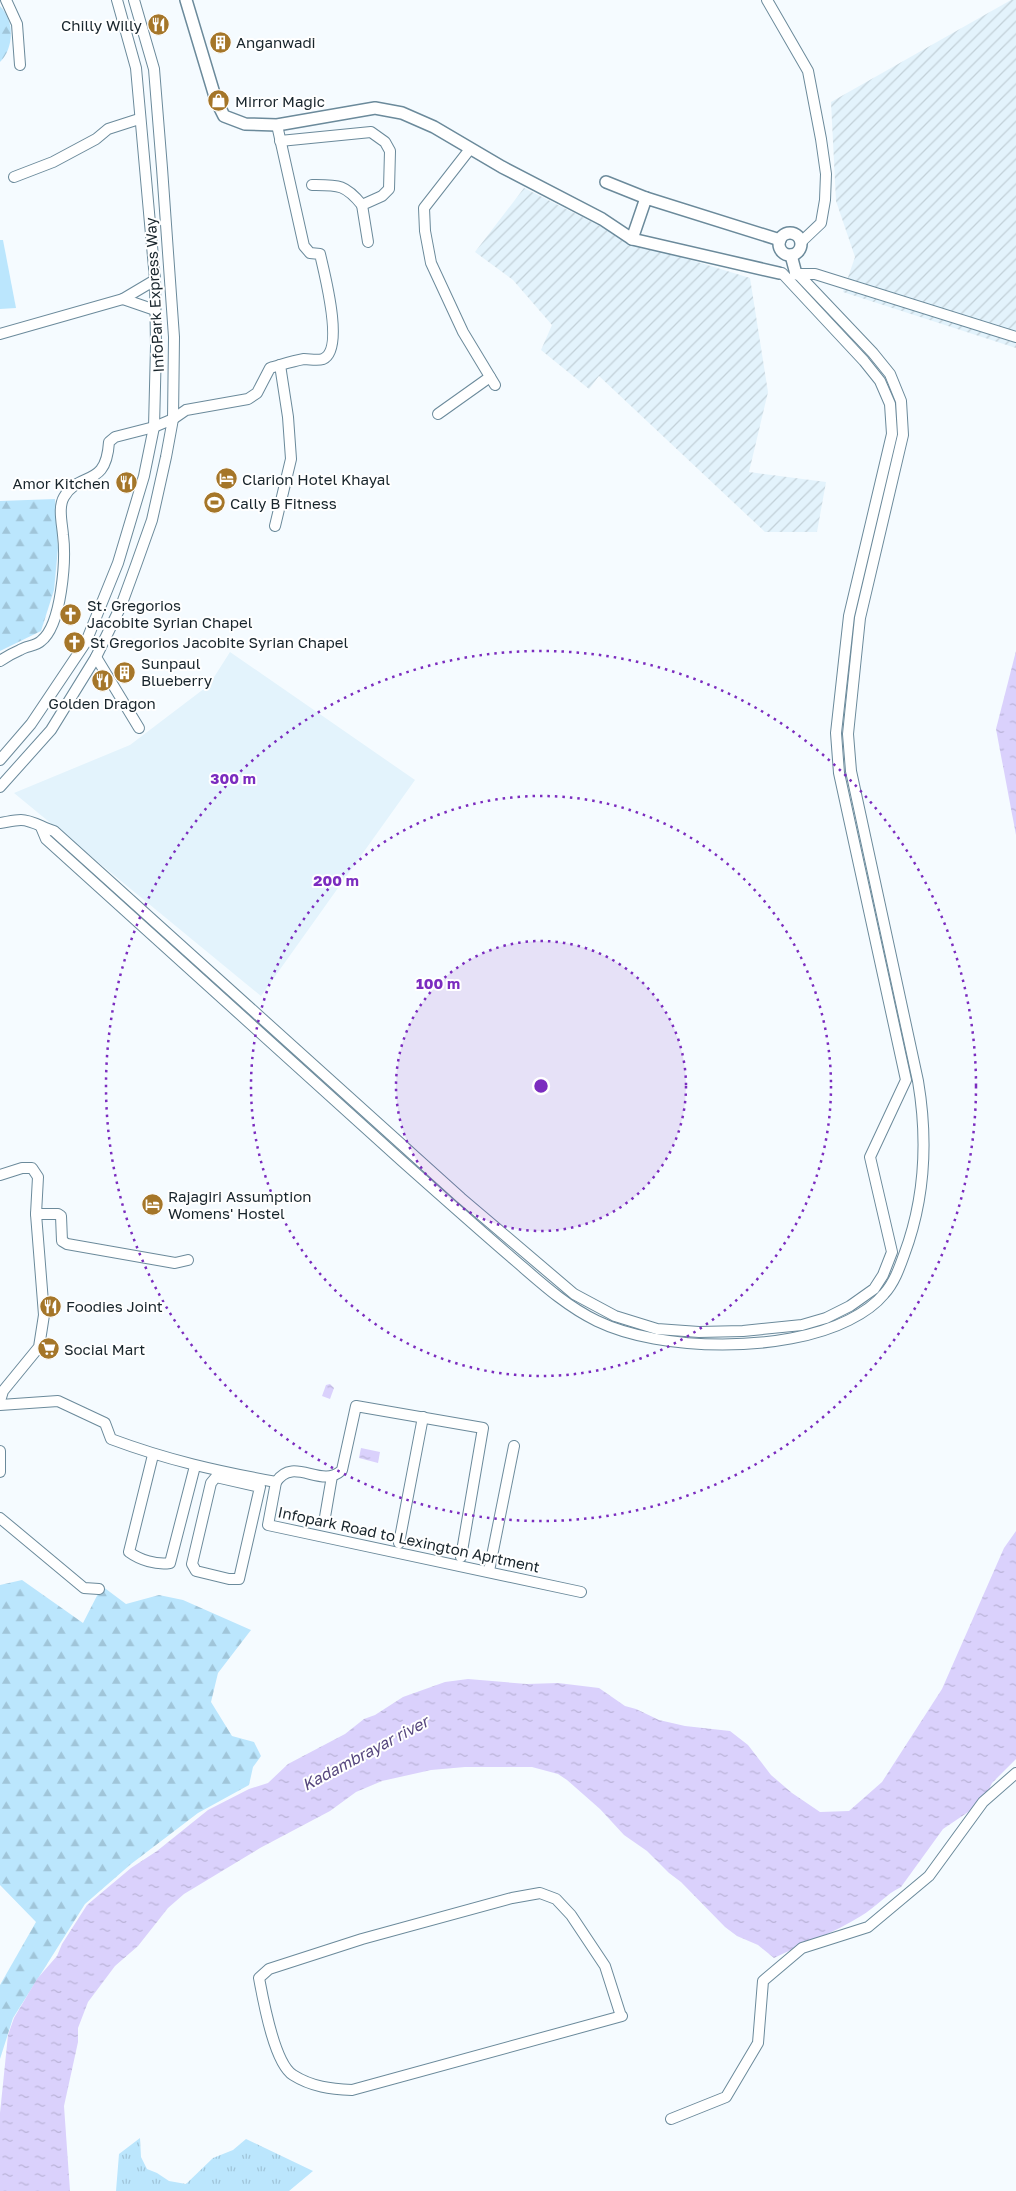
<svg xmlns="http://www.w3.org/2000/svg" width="1016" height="2191" viewBox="0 0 1016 2191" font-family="'Golos Text',sans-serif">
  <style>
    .built { fill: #e3f3fc }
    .industrial { fill: url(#industrial-furrows) }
    .grass { fill: url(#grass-tufts) }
    .forest { fill: url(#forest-firs) }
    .pitch { fill: #bbe6fd }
    .water { fill: url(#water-ripples) }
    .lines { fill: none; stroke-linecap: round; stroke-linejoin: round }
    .minor-casing { stroke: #6b8a9b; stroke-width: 12 }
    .tertiary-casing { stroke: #6b8a9b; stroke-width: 14 }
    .minor { stroke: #fff; stroke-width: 10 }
    .tertiary { stroke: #fff; stroke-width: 11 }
    .ring { fill: none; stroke: #7b2cbf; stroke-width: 2.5; stroke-dasharray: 2.5 5 }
    .labels { text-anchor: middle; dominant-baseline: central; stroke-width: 4; stroke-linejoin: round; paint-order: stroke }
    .poi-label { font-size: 15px; fill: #18252c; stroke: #fff; text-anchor: start }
    .street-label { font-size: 15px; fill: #18252c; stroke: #fff }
    .water-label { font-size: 16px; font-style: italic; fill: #56477e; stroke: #fff }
    .centre { fill: #7b2cbf; stroke: #fff; stroke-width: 2.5 }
    .ring-label { font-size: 15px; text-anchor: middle; font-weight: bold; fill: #7b2cbf; stroke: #fff; stroke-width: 4; stroke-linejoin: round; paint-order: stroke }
  </style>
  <defs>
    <pattern id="industrial-furrows" width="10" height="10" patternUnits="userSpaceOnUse" patternTransform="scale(1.25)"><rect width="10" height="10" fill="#e3f3fc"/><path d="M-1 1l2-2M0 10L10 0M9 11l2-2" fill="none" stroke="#c2d0d8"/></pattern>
    <pattern id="grass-tufts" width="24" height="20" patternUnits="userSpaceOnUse" patternTransform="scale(1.25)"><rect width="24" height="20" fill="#bbe6fd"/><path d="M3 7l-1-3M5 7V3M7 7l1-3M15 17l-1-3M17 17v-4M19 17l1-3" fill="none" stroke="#a0c5d9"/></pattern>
    <pattern id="forest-firs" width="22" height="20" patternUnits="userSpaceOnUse" patternTransform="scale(1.25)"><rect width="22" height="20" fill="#bbe6fd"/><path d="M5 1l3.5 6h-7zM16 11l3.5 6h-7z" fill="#a0c5d9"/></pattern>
    <pattern id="water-ripples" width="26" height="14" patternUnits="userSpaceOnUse" patternTransform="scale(1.25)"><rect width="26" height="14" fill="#dad1fc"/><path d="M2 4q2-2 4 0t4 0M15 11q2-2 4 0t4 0" fill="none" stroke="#bab3d8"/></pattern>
  </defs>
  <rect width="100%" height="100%" fill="#f5fbff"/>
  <path class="built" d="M230,652L415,780L261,996L14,793L130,745L209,685Z"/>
  <g class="industrial">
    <path d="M1011,0H1016V348L843,292L855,257L836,201L831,102Z"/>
    <path d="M524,188L632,242L750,278L768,392L749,472L826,482L817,532H765L599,376L589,389L541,350L552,325L513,280L475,252Z"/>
  </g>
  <path class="grass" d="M140,2138L141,2157L147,2169L157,2173L169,2181L186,2184L213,2158L233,2150L246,2139L313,2171L289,2191H116L119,2154Z"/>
  <g class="forest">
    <path d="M0,6C15,21 14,48 0,62Z"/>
    <path d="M55,499L58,548L54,590L41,631L0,651V501Z"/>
    <path d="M22,1580L83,1623L102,1586L126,1604L159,1595L183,1600L251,1630L218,1673L211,1702L232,1736L254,1742L261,1756L253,1767L249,1785L198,1813L131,1864L85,1904L13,2018L0,2059V1985L36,1922L0,1885V1585Z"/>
  </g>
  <path class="pitch" d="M0,240H3L16,308L0,309Z"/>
  <g class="water">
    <path d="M1016,651V835L996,729Z"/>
    <path d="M330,1384L334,1388L330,1399L322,1396L326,1385Z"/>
    <path d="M361,1448L380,1452L378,1463L359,1458Z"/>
    <path d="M1016,1531V1759L992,1783L983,1802L943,1829L901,1887C886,1894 875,1908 861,1916C834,1933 803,1944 774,1958L758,1945L737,1936L725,1927L681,1882L669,1873L647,1851L624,1835L600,1809L567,1780L558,1774L532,1767H465L431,1770L382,1781L356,1792L330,1811L260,1848L184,1894L168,1908L138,1946L115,1966L88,2002L78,2028V2042L64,2106L70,2191H0V2113L8,2035L14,2018L37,1979L57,1956L62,1944L87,1905L131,1868L157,1851L208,1810L249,1789L268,1783L288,1764L345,1734L364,1719L375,1715L403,1697L445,1682L468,1679L527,1684L558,1683L599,1688L625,1706L636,1709L659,1720L685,1726L730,1731L748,1745L771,1775L792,1793L820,1812L849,1811L882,1782L942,1689L1004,1548Z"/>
  </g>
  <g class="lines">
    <defs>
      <g id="minor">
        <path d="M6,0L17,24L20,65"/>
        <path d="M767,0L808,71L821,139L826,174L825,200L821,223L801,242"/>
        <path d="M280,141L371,132L385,142L390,151L389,189L382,196L362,205L368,242"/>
        <path d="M470,149L424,208L425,231L431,263L463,332L495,385"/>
        <path d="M14,177L53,162L96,139L108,129L139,119"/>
        <path d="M312,185C338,185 345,184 362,205"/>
        <path d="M795,274H815L1016,337"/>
        <path d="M155,280L123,299L155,310"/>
        <path d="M0,334L123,299"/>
        <path d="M438,414L490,377"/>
        <path d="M275,526L291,459L288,417L280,365"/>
        <path d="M96,657L139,728"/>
        <path d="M0,661C6,657 13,653 20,650C26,646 36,646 41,641C62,625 66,559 63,535C62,523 58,507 64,497C80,470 106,489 109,442L115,437L154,427L173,419L186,410L248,399L257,393L270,368C281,365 292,361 304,359C310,359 317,361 323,359C345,350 324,272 320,254L310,253L304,246L277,125"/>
        <path d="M0,760L31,724L86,642L118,563L144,476L154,427L156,346L155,279L136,68L117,0"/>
        <path d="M0,787L51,730L96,657L121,606L136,565L152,520L166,457L173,419L174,337L162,168L154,69L134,0"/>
        <path d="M0,823C7,822 14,820 21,820C32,820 43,828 54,831L461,1198L574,1294L615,1316L657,1329L699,1332L743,1331L802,1325L826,1318L850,1306L874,1289L883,1275L892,1252L870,1157L906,1080L839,773L836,733L849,616L892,434L890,404L880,381L864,361L782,273"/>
        <path d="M41,827L46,839C164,947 283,1054 402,1161C438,1193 474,1225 511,1257C538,1280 564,1305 597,1321C661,1352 784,1353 849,1320C861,1314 875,1305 884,1294C894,1283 899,1269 904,1255C925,1199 928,1140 918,1081L851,771L848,734L860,618L903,435L901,401L890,374L873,353L798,274"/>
        <path d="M0,1175L22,1168H32L38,1177L36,1214L44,1315L39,1347L3,1391L0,1401"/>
        <path d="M36,1214H58L61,1216L62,1241L67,1244L175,1263L188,1260"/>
        <path d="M0,1405L58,1401L105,1423L111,1439C167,1460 217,1471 276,1482L268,1525L581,1592"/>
        <path d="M0,1451V1472"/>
        <path d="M153,1455L129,1552C140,1560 156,1565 170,1563L195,1466"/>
        <path d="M216,1477L260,1487L239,1579H229L196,1571L192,1564L211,1483Z"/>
        <path d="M276,1482C294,1455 321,1490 342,1470L356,1406L483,1428L461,1557"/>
        <path d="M325,1517L332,1476"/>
        <path d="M0,1518L84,1588L99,1589"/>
        <path d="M399,1543L423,1417"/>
        <path d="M489,1571L514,1446"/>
        <path d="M620,2013L605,1966L571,1915L556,1899L540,1893L512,1898L362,1939L269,1969L259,1978C263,1999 274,2063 293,2075C312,2087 331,2089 352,2090L622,2016"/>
        <path d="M671,2119L726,2097L758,2043L763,1981L802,1948L868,1927L929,1876L983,1802L1016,1773"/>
      </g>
      <g id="tertiary">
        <path d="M186,0L216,100L224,116L245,124L277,125L375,108L402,113L434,127L502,167L602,219L632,239L779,273"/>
        <path d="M606,182L646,198"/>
        <circle cx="790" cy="244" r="11"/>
        <path d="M632,239L646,198L780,240"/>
        <path d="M791,255L796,274"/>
      </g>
    </defs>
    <use href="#minor" class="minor-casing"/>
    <use href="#tertiary" class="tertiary-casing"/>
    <use href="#minor" class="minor"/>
    <use href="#tertiary" class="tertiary"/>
  </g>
  <circle cx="541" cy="1086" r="145" fill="#7b2cbf" fill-opacity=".12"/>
  <g class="ring">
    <circle cx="541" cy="1086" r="145"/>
    <circle cx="541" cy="1086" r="290"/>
    <circle cx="541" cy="1086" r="435"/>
  </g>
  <defs>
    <symbol id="restaurant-disc" viewBox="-11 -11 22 22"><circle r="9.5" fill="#a57629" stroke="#fff"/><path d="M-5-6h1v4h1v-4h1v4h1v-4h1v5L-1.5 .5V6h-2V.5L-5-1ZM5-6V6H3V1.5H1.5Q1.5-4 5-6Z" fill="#fff"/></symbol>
    <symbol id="building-disc" viewBox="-11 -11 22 22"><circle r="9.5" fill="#a57629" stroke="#fff"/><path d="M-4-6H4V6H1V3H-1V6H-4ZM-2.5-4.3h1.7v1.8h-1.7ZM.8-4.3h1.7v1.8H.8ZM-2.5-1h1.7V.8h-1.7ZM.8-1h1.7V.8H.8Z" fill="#fff"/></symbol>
    <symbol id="shop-disc" viewBox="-11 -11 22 22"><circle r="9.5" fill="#a57629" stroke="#fff"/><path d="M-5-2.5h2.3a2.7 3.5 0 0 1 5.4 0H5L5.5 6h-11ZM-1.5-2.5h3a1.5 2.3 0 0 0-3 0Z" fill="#fff"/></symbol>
    <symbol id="hotel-disc" viewBox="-11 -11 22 22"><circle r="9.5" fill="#a57629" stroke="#fff"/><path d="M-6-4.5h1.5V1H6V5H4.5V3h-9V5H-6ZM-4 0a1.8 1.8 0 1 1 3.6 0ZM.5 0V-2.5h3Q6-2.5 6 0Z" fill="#fff"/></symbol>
    <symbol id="stadium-disc" viewBox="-11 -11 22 22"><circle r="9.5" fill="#a57629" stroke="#fff"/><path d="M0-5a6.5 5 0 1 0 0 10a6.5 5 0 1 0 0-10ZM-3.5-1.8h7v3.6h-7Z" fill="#fff"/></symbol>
    <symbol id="church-disc" viewBox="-11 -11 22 22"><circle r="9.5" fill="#a57629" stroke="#fff"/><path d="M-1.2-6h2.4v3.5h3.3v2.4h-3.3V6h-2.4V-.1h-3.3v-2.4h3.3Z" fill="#fff"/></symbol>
    <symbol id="supermarket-disc" viewBox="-11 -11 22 22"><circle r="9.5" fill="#a57629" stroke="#fff"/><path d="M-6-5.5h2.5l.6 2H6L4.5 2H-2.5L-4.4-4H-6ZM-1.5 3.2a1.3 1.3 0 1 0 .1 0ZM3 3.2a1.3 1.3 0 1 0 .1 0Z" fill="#fff"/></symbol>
  </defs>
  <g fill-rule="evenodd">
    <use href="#restaurant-disc" x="146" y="12" width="25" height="25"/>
    <use href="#building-disc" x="208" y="30" width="25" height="25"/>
    <use href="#shop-disc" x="206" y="88" width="25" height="25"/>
    <use href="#hotel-disc" x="214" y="466" width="25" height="25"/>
    <use href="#restaurant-disc" x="114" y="470" width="25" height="25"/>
    <use href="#stadium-disc" x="202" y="490" width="25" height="25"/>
    <use href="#church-disc" x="58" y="602" width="25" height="25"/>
    <use href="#church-disc" x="62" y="630" width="25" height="25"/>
    <use href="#building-disc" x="112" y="660" width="25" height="25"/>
    <use href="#restaurant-disc" x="90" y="668" width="25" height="25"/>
    <use href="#hotel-disc" x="140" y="1192" width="25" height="25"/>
    <use href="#restaurant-disc" x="38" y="1294" width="25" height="25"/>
    <use href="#supermarket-disc" x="36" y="1336" width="25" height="25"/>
  </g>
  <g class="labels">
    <g class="poi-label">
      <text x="142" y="25" text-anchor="end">Chilly Willy</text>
      <text x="236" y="42">Anganwadi</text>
      <text x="235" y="101">Mirror Magic</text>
      <text x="242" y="479">Clarion Hotel Khayal</text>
      <text x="110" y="483" text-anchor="end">Amor Kitchen</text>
      <text x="230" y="503">Cally B Fitness</text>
      <text x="87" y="605">St. Gregorios<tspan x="87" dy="17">Jacobite Syrian Chapel</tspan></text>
      <text x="90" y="642">St Gregorios Jacobite Syrian Chapel</text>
      <text x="141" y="663">Sunpaul<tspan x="141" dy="17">Blueberry</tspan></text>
      <text x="102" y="703" text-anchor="middle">Golden Dragon</text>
      <text x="168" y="1196">Rajagiri Assumption<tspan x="168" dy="17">Womens' Hostel</tspan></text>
      <text x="66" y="1306">Foodies Joint</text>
      <text x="64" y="1349">Social Mart</text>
    </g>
    <g class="street-label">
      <text transform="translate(154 295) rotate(-93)">InfoPark Express Way</text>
      <text transform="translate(409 1539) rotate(12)">Infopark Road to Lexington Aprtment</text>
    </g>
    <g class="water-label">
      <text transform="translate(365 1753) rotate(-28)">Kadambrayar river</text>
    </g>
  </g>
  <circle cx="541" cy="1086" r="8" class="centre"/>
  <g class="ring-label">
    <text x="233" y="784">300 m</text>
    <text x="336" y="886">200 m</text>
    <text x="438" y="989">100 m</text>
  </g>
</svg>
